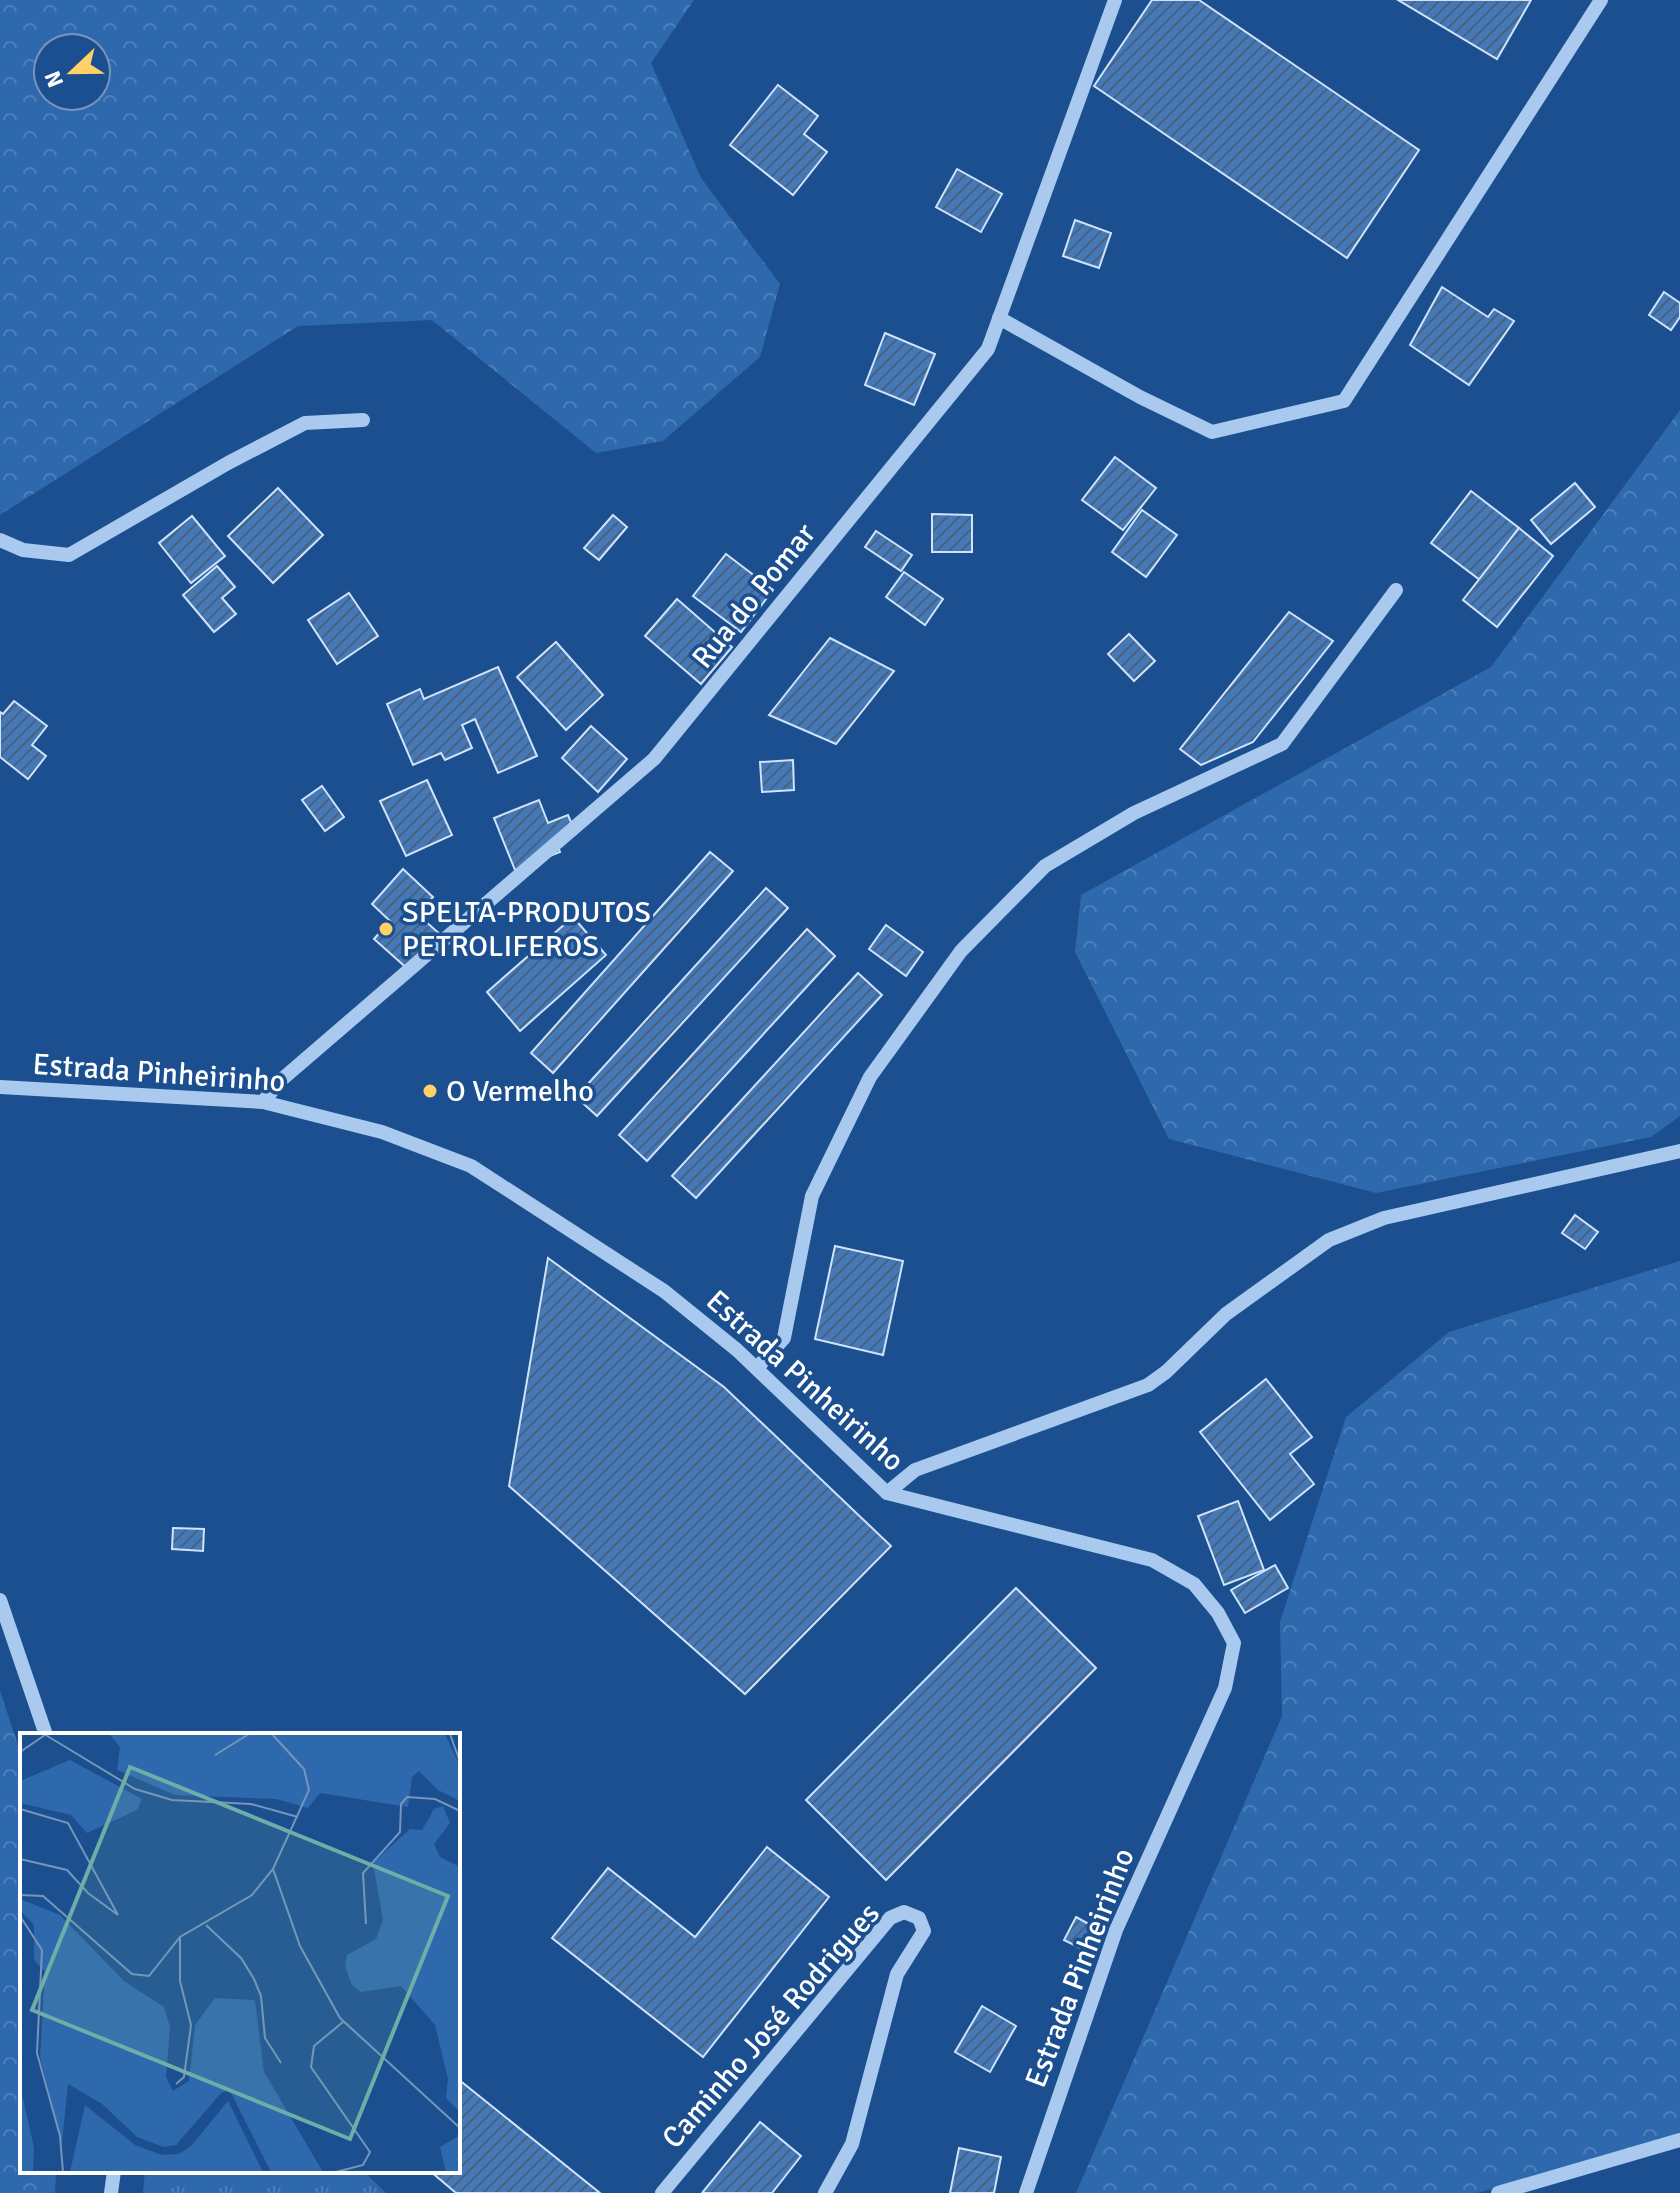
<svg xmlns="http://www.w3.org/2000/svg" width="1680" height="2193" viewBox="0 0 1680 2193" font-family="Signika,sans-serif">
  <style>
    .grass { fill: url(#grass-tufts) }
    .forest { fill: url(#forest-crowns); fill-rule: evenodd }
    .building { fill: url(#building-hatch); stroke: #cfe3fa; stroke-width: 2 }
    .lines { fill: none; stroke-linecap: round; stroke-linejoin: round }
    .minor { stroke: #a9c9ee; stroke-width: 14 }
    .poi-dot { fill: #ffd166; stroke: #1b4f8f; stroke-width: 3 }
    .labels { text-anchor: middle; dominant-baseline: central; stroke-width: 7; stroke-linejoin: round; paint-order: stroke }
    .street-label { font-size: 30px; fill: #fff; stroke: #1b4f8f }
    .poi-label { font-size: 30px; fill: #fff; stroke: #1b4f8f; text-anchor: start }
    .inset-road { fill: none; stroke: #7695bc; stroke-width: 2 }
    .view { fill: #6fada8; fill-opacity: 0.15; stroke: #6fada8; stroke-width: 4 }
    .inset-edge { fill: none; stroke: #fff; stroke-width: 4 }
  </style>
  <defs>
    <pattern id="grass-tufts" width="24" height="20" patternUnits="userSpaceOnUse" patternTransform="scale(2)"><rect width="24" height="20" fill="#2e69ad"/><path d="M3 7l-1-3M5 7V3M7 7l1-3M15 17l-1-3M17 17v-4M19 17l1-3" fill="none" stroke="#4d80b9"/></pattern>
    <pattern id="forest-crowns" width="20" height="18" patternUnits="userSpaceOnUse" patternTransform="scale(2)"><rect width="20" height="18" fill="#2e69ad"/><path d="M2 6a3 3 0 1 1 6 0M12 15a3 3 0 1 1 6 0" fill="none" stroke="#4d80b9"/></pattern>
    <pattern id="building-hatch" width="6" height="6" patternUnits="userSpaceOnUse" patternTransform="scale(2)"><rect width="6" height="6" fill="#4478b7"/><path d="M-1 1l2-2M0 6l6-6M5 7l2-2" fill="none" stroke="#486282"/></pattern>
  </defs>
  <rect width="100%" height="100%" fill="#1b4f8f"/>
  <path class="grass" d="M145,2171H363L386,2193H143Z"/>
  <g class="forest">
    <path d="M0,0H694L651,63L701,178L780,284L760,357L663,441L596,453L432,320L298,326L0,515ZM96,48V96H48V48Z"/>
    <path d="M1680,410V1116L1651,1137L1376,1193L1169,1139L1075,952L1081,895L1491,667Z"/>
    <path d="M1680,1261V2136L1477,2193H1076L1282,1716L1280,1622L1346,1417L1449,1332Z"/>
    <path d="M0,1691L22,1757V2171H56L55,2193H0Z"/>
  </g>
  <g class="building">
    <path d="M1152,0H1199L1419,150L1347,258L1094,86Z"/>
    <path d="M1398,0H1531L1497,59Z"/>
    <path d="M778,85L818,116L804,134L827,152L793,195L730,145Z"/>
    <path d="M957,169L1002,194L981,232L936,207Z"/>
    <path d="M1075,220L1111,233L1099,268L1063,256Z"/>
    <path d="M1442,287L1488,317L1494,309L1514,321L1469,385L1410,345Z"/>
    <path d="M1664,292L1680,303V317L1671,330L1649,315Z"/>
    <path d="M885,333L935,354L914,405L865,385Z"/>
    <path d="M1115,457L1156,488L1123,530L1082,500Z"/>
    <path d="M1575,483L1595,507L1551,544L1531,520Z"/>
    <path d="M278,488L323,535L273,583L228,536Z"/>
    <path d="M1471,491L1519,528L1480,580L1431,543Z"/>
    <path d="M1142,510L1177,535L1146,577L1112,552Z"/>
    <path d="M932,514L972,515V552H932Z"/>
    <path d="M613,515L627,527L599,560L584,548Z"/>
    <path d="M192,516L225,556L191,583L159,543Z"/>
    <path d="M1519,528L1553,556L1497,627L1463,600Z"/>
    <path d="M876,531L912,555L901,571L865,547Z"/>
    <path d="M726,554L773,590L741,632L693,596Z"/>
    <path d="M217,566L235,587L222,598L236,614L214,632L183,595Z"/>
    <path d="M904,572L943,599L925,625L886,597Z"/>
    <path d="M349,593L378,636L337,664L308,620Z"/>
    <path d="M677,599L732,647L701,684L645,636Z"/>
    <path d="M1289,612L1333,641L1253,742L1201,765L1180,749Z"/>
    <path d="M1129,634L1155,661L1134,681L1108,654Z"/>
    <path d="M830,638L894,671L836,744L769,715Z"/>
    <path d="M556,642L603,695L566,730L517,677Z"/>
    <path d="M498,667L537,756L498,773L475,719L462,725L472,748L445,760L441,753L413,765L387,704L420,689L424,699Z"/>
    <path d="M14,701L47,726L32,745L46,756L28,779L0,757V712L3,714Z"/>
    <path d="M591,726L627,759L598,792L562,758Z"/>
    <path d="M793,760L794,790L762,792L760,762Z"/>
    <path d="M427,780L452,835L406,856L380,801Z"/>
    <path d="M322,786L344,817L325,831L302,800Z"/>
    <path d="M539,800L548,823L568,815L576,834L556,842L560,852L515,870L494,818Z"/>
    <path d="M710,852L733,871L553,1073L531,1053Z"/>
    <path d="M403,869L433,897L417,914L441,935L409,970L374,939L390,921L372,904Z"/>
    <path d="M766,888L788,908L597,1116L576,1097Z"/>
    <path d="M573,917L606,955L520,1031L487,992Z"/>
    <path d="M886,925L923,952L906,976L869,949Z"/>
    <path d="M807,929L835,956L647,1161L619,1135Z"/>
    <path d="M858,973L882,995L696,1198L672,1176Z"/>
    <path d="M1575,1215L1598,1232L1585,1249L1562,1233Z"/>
    <path d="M835,1246L903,1261L883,1355L815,1339Z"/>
    <path d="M548,1258L724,1387L891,1546L745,1694L509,1486Z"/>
    <path d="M1266,1379L1312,1437L1290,1454L1314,1484L1270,1520L1200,1432Z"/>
    <path d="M1238,1501L1264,1570L1224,1585L1198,1516Z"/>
    <path d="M173,1528L204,1529L203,1551L172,1549Z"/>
    <path d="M1275,1565L1288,1588L1245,1613L1231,1590Z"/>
    <path d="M1016,1588L1096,1668L886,1880L806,1800Z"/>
    <path d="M767,1847L829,1897L703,2057L552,1938L608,1868L695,1937Z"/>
    <path d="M1076,1917L1096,1928L1084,1950L1064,1940Z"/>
    <path d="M982,2006L1016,2026L990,2072L955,2052Z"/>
    <path d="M458,2079L600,2193H456L430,2171H458Z"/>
    <path d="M760,2122L801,2156L772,2193H702Z"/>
    <path d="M959,2148L1001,2157L994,2193H950Z"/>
  </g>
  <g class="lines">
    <g class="minor">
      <path d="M999,318L1140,397L1212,432L1344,401L1601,0"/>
      <path d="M0,540L23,550L69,555L228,463L305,423L363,420"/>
      <path d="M0,1087L263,1102L382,1132L471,1166L664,1291L737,1350L887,1493L1152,1560L1194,1584L1218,1613L1234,1643L1225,1688L1116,1930L1026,2193"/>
      <path d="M263,1102L280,1081L654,759L988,349L1115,0"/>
      <path d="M757,1368L784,1338L812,1196L870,1077L961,951L1045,866L1134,813L1282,744L1396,590"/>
      <path d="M887,1493L915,1470L1148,1385L1166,1372L1226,1314L1329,1240L1384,1218L1680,1151"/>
      <path d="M0,1600L46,1735"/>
      <path d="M111,2193L114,2171"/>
      <path d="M662,2193L890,1918L904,1912L919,1918L924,1931L897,1974L852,2144L825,2193"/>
      <path d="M1498,2193L1680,2140"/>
    </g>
  </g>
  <g class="poi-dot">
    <circle cx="386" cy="929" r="8"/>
    <circle cx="430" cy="1091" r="8"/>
  </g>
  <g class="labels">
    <g class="street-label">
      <text transform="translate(754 596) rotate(-51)">Rua do Pomar</text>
      <text transform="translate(159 1073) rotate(4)">Estrada Pinheirinho</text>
      <text transform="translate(805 1381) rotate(42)">Estrada Pinheirinho</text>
      <text transform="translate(1080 1968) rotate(-69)">Estrada Pinheirinho</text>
      <text transform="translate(771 2026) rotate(-49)">Caminho José Rodrigues</text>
    </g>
    <g class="poi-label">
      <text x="402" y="912">SPELTA-PRODUTOS<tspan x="402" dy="34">PETROLIFEROS</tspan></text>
      <text x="446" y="1091">O Vermelho</text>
    </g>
  </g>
  <g transform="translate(20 1733)">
    <rect width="440" height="440" fill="#1b4f8f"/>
    <path d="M50,27L122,66L117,77L67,100L51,82L0,70V48Z" fill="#2e69ad"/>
    <path d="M89,1H425L440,33V68L418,57L399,38L392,44L388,74L300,60L288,75L256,66L155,62L97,37L100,14ZM423,73L430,90L414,111L420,124L440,134V379L426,365L428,346L415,292L381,253L341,259L332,252L325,233L327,222L356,206L363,187L353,130L390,96L402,97L414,76ZM0,166L40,182L104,248L144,274L150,294L146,344L153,358L169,348L175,292L195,265L235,267L244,339L303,439H251L210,358L202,359L156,412L144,414L117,404L82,371L48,351L42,410L20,324L25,239L14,227V192L0,177ZM0,352L14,415L13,439H0ZM208,368L243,439H50L65,372L115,412L142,422L159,421L172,412ZM440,402V439H426L420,414Z" fill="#2e69ad"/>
    <path class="inset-road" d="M24,1L115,56L152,67L231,71L278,84M430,1L440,29M0,19L25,2M195,22L229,1M0,76L48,90L98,182L68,160L47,137L0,126M253,136L280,213L320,285L440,395M0,162L23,163L112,241L129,243L160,204L232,162L253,136L289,57L284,36L252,1M0,183L22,217L17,320L40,403L43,439M346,191L343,140L380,99L381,71L387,64L415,66L440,78M186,192L221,225L234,246L241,263L245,305L261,330M156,351L164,344L171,292L160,248V204M316,439L343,432L350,419L291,334L294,313L323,289"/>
    <path class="view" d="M110,34L428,163L330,406L12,277Z"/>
    <rect width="440" height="440" class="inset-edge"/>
  </g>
  <g transform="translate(72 72) rotate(248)"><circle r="38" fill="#1b4f8f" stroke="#7695bc" stroke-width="2"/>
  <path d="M0-6L14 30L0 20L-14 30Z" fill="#ffd166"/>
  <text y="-12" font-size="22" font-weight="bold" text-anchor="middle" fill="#ffffff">N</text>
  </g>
</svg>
